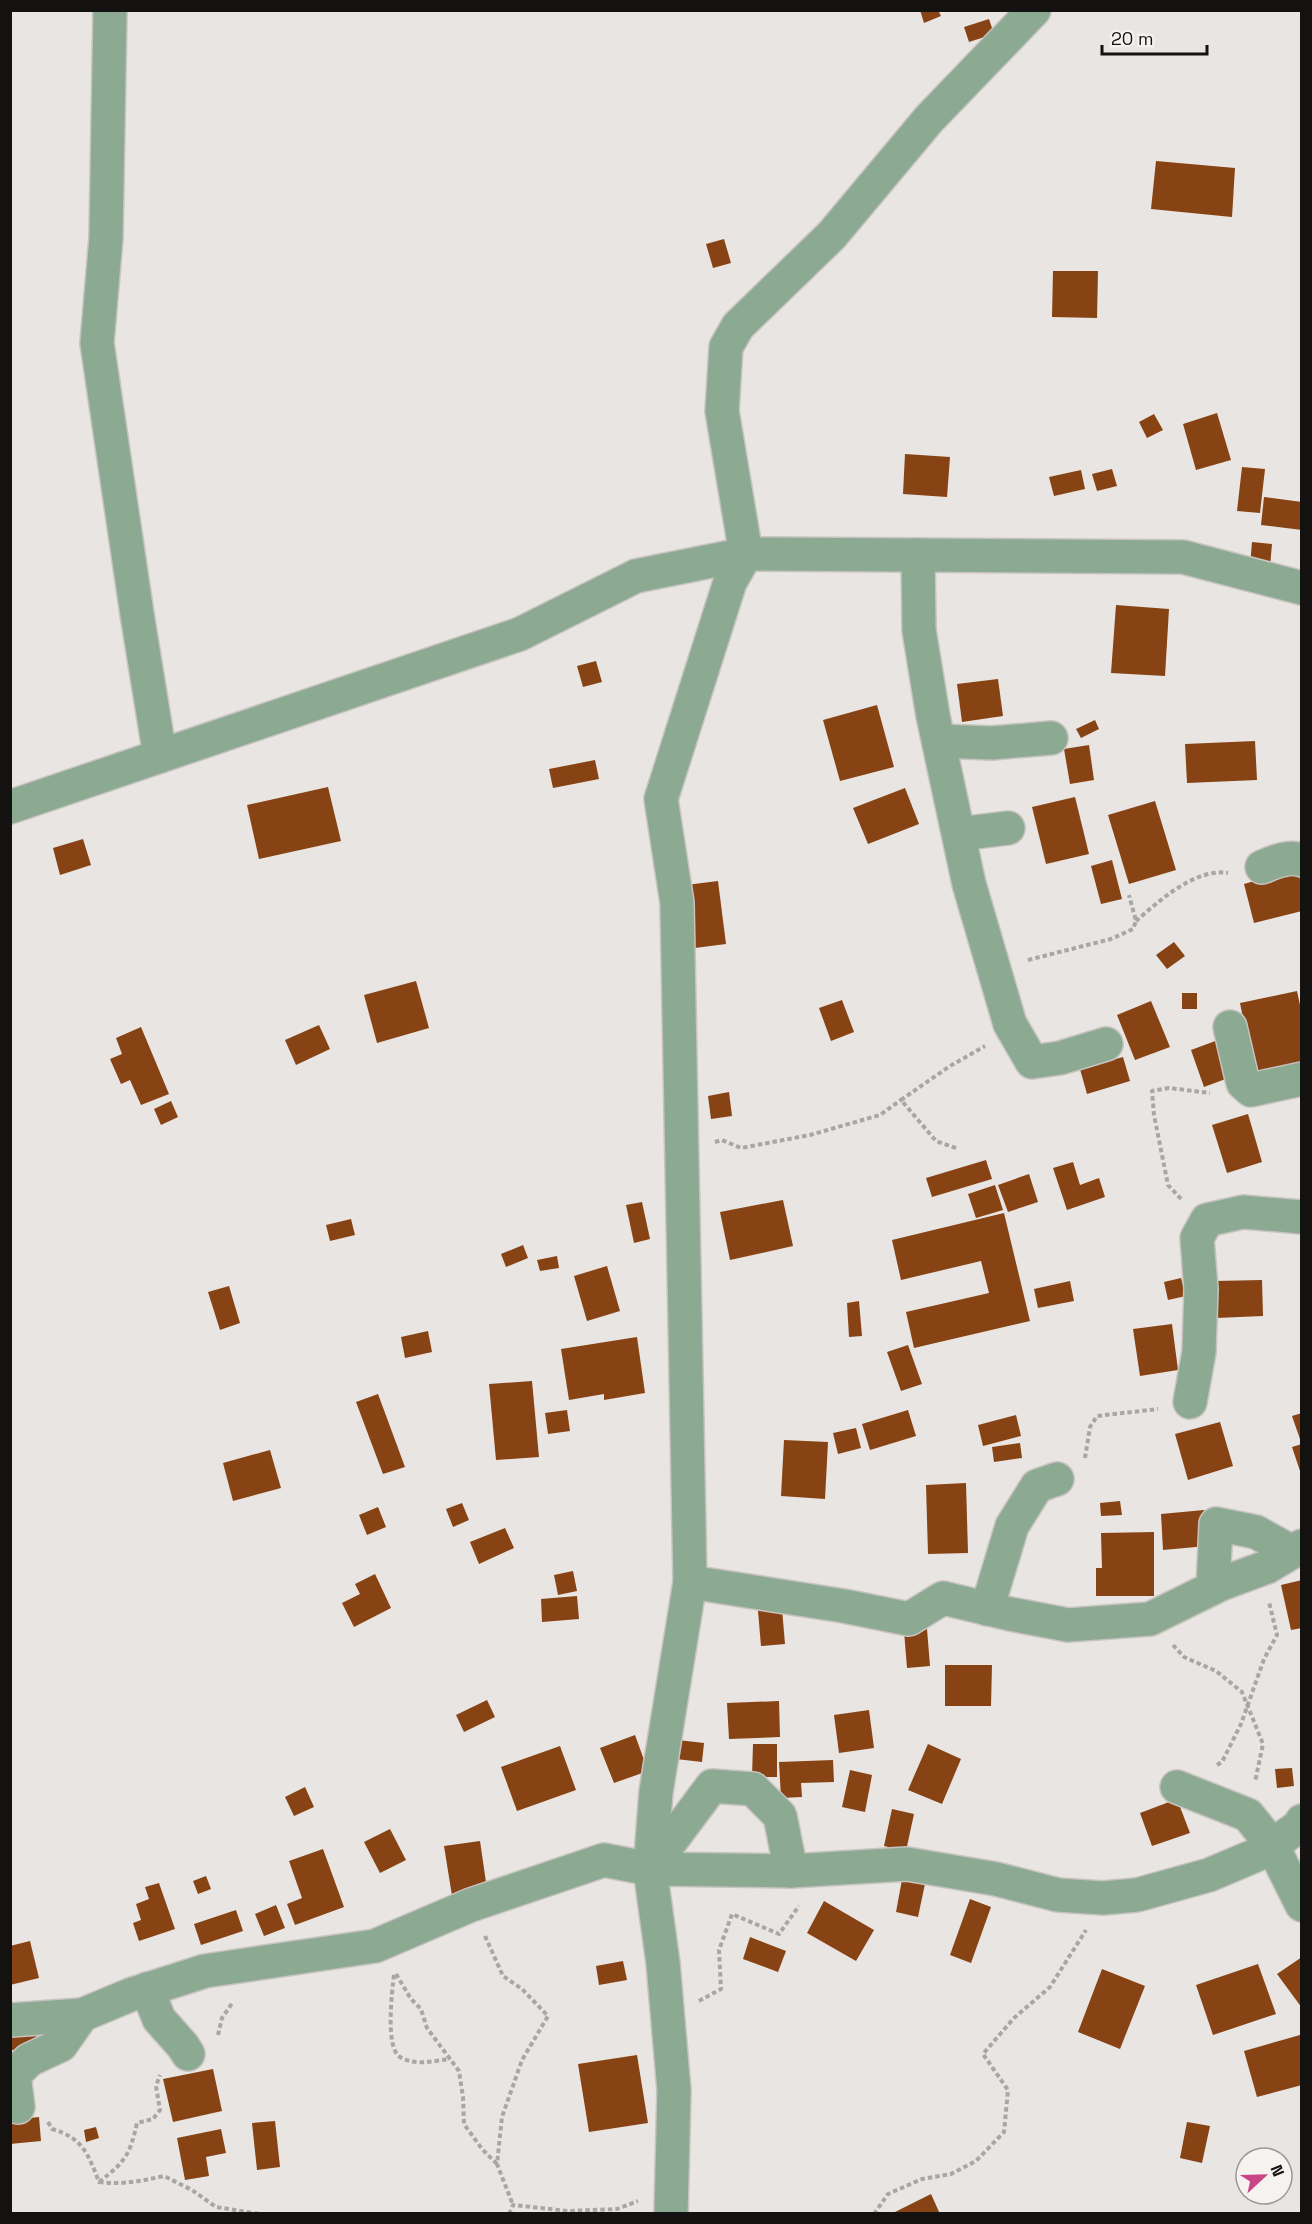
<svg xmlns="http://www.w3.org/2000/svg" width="1312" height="2224" viewBox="0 0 1312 2224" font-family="'Space Grotesk',sans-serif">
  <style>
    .building { fill: #874314 }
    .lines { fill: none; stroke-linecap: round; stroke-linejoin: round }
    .minor-casing { stroke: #c7c3c1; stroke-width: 36 }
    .path { stroke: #a9a6a3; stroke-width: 4; stroke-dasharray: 4.5 3; stroke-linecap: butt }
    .minor { stroke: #8caa91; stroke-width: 33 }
  </style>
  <rect width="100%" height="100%" fill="#e9e5e2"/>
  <g class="building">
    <path d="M920,10H938L941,16L924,23Z"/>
    <path d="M989,19L994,34L969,42L964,27Z"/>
    <path d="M1156,161L1235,168L1232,217L1151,209Z"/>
    <path d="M724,239L731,263L713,268L706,244Z"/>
    <path d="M1053,271H1098L1097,318L1052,317Z"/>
    <path d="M1217,413L1231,460L1196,470L1183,424Z"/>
    <path d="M1154,414L1163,430L1147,438L1139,422Z"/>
    <path d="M905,454L950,457L947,497L903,494Z"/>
    <path d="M1242,467L1265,469L1260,513L1237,511Z"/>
    <path d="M1112,469L1117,486L1097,491L1092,474Z"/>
    <path d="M1081,470L1085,489L1054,496L1049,477Z"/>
    <path d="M1264,497L1302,502V530L1261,525Z"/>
    <path d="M1252,542L1272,544L1270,567L1250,566Z"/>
    <path d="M1116,605L1169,609L1165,676L1111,673Z"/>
    <path d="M596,661L602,682L583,687L577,666Z"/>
    <path d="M998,679L1003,716L962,722L957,684Z"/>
    <path d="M877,705L894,767L840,781L823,720Z"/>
    <path d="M1095,720L1099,729L1081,738L1076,729Z"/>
    <path d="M1255,741L1257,780L1187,783L1185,744Z"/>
    <path d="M1089,745L1094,780L1070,784L1064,749Z"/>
    <path d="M595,760L599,779L553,788L549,769Z"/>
    <path d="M328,787L341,841L259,859L247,805Z"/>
    <path d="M905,788L919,824L868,844L853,808Z"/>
    <path d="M1075,797L1089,854L1046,864L1032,807Z"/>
    <path d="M1155,801L1176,870L1129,884L1108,815Z"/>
    <path d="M83,839L91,865L60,875L53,848Z"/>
    <path d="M1112,860L1122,899L1101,904L1091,866Z"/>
    <path d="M1297,869L1302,885V911L1254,923L1244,884Z"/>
    <path d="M718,881L726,944L695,948L686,885Z"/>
    <path d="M1174,942L1185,956L1167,969L1156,955Z"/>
    <path d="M416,981L429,1028L377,1043L364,995Z"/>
    <path d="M1297,991L1302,1014V1062L1254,1072L1240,1003Z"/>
    <rect x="1182" y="993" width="15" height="16"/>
    <path d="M842,1000L854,1032L831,1041L819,1008Z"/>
    <path d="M1151,1001L1170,1047L1135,1060L1117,1015Z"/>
    <path d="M319,1025L330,1049L296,1065L285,1040Z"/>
    <path d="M141,1027L169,1094L141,1105L130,1080L121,1084L110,1059L122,1054L116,1038Z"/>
    <path d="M1218,1040L1231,1077L1204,1087L1191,1050Z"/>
    <path d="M1123,1057L1130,1081L1087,1094L1080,1069Z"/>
    <path d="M729,1092L732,1116L711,1119L708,1096Z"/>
    <path d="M171,1101L178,1117L161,1125L154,1109Z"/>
    <path d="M1248,1114L1262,1162L1227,1173L1212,1125Z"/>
    <path d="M986,1160L992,1179L932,1197L926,1178Z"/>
    <path d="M1073,1162L1080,1185L1099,1178L1105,1197L1067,1210L1053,1168Z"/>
    <path d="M1029,1174L1038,1202L1008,1212L998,1185Z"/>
    <path d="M995,1185L1003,1210L976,1218L968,1194Z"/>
    <path d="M783,1200L793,1246L730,1260L720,1212Z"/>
    <path d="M642,1202L650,1239L634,1243L626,1205Z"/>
    <path d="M1004,1213L1030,1321L914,1348L906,1312L989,1293L981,1261L901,1280L892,1240Z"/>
    <path d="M351,1219L355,1235L330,1241L326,1225Z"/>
    <path d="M523,1245L528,1258L506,1267L501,1254Z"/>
    <path d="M557,1256L559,1268L540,1271L537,1260Z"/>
    <path d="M607,1266L620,1311L587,1321L574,1276Z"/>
    <path d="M1181,1278L1186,1296L1168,1300L1164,1282Z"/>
    <path d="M1262,1280L1263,1316L1216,1318L1215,1281Z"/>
    <path d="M1070,1281L1074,1301L1038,1308L1034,1289Z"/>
    <path d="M229,1286L240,1323L220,1330L208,1292Z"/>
    <path d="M859,1301L862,1336L849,1337L847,1303Z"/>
    <path d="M1172,1324L1178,1370L1140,1376L1133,1329Z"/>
    <path d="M428,1331L432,1352L405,1358L401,1337Z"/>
    <path d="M637,1337L645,1393L604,1400V1394L569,1400L561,1349Z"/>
    <path d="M908,1345L922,1384L901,1391L887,1352Z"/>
    <path d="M532,1381L539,1457L496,1460L489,1384Z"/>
    <path d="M378,1394L405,1467L383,1474L356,1402Z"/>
    <path d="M567,1410L570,1431L548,1434L545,1413Z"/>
    <path d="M908,1410L916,1436L870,1450L862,1424Z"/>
    <path d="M1302,1413V1442H1301L1292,1416Z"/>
    <path d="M1016,1415L1021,1436L983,1446L978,1425Z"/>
    <path d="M1220,1422L1233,1466L1188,1480L1175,1434Z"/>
    <path d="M856,1428L861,1448L838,1454L833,1433Z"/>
    <path d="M784,1440L828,1442L825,1499L781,1496Z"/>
    <path d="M1020,1443L1022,1458L994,1462L992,1447Z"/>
    <path d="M1302,1444V1474H1301L1292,1447Z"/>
    <path d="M270,1450L281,1488L233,1501L223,1463Z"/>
    <path d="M966,1483L968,1553L928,1554L926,1485Z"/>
    <path d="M1120,1501L1122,1515L1101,1516L1100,1503Z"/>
    <path d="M462,1503L469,1520L453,1527L446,1509Z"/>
    <path d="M378,1507L386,1527L367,1535L359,1515Z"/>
    <path d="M1204,1510L1207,1546L1163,1550L1161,1514Z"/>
    <path d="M505,1528L514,1548L479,1564L470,1542Z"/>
    <path d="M1154,1532V1596H1096V1568H1102L1101,1533Z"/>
    <path d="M573,1571L577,1591L558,1595L554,1575Z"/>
    <path d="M375,1574L391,1608L354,1627L342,1603L360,1594L355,1584Z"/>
    <path d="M1302,1580V1628L1291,1630L1281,1585Z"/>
    <path d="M577,1596L579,1619L542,1622L541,1599Z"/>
    <path d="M782,1609L785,1644L761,1646L758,1611Z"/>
    <path d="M927,1629L930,1666L907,1668L904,1631Z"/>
    <path d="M945,1665H992L991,1706H945Z"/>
    <path d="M487,1700L495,1717L464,1732L456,1715Z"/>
    <path d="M779,1701L780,1737L729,1739L727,1703Z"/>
    <path d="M869,1710L874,1748L839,1753L834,1715Z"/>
    <path d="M635,1735L648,1771L614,1783L600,1748Z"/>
    <path d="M678,1740L704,1743L702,1762L676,1759Z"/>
    <path d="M753,1744H777V1777H752Z"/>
    <path d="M928,1744L961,1759L942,1804L908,1790Z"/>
    <path d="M560,1746L576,1790L517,1811L501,1767Z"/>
    <path d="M833,1760L834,1782L801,1783L802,1797L781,1798L779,1762Z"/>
    <path d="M1292,1768L1294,1786L1277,1788L1275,1769Z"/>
    <path d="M850,1770L872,1775L865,1812L842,1807Z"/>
    <path d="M305,1787L314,1807L294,1816L285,1797Z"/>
    <path d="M1177,1799L1190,1833L1152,1846L1140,1813Z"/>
    <path d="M892,1809L914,1814L906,1851L884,1846Z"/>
    <path d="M390,1829L406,1860L380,1873L364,1842Z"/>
    <path d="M480,1841L488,1896L453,1902L444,1846Z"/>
    <path d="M323,1849L344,1907L295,1925L287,1904L302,1898L289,1861Z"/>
    <path d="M903,1874L926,1879L918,1917L896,1912Z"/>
    <path d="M206,1876L211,1889L198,1894L193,1881Z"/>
    <path d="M159,1883L175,1929L139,1941L133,1923L141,1920L136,1904L149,1899L145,1887Z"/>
    <path d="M970,1899L991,1907L971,1963L950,1955Z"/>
    <path d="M824,1901L874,1930L856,1961L807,1933Z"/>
    <path d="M276,1905L285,1928L264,1936L255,1914Z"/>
    <path d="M236,1910L243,1931L201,1945L194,1924Z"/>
    <path d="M750,1937L786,1951L778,1972L743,1959Z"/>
    <path d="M30,1941L39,1978L10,1985V1946Z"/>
    <path d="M1302,1957V2008L1277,1974Z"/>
    <path d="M623,1961L627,1980L599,1985L596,1966Z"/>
    <path d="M1258,1964L1276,2014L1213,2035L1196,1985Z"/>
    <path d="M1102,1969L1145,1986L1120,2049L1078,2032Z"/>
    <path d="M36,2032L37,2048L12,2050L11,2034Z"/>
    <path d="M1300,2035L1302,2085L1257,2097L1244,2051Z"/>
    <path d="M637,2055L648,2123L589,2132L578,2064Z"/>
    <path d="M213,2069L222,2111L173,2122L163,2079Z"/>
    <path d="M39,2117L41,2141L10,2144V2120Z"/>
    <path d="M275,2121L280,2167L257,2170L252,2123Z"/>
    <path d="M1187,2122L1210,2126L1202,2163L1180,2158Z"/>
    <path d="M96,2127L99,2138L86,2142L84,2130Z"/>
    <path d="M221,2129L226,2153L206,2157L209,2176L185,2180L177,2138Z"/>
    <path d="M931,2194L940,2214H891Z"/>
  </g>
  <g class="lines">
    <defs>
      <g id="minor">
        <path d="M110,10L106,238L97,343L137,614L160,756"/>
        <path d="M918,555L919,630L933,716L969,884L1010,1024L1032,1062L1060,1058L1106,1044"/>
        <path d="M939,741L992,743L1051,738"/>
        <path d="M10,807L520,634L636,576L746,554L1183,557L1302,588"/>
        <path d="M959,834L1008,828"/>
        <path d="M1262,867C1274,862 1289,855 1302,860"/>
        <path d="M1230,1027L1243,1083L1251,1090L1302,1079"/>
        <path d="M1190,1402L1199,1352L1201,1289L1197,1238L1207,1220L1243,1212L1302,1217"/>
        <path d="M690,1582L844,1606L909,1619L943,1598L1010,1614L1068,1625L1150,1619L1221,1584L1267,1567L1302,1546"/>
        <path d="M1213,1588L1216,1524L1256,1532L1292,1552"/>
        <path d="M987,1609L1012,1526L1037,1486L1057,1479"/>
        <path d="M1177,1787L1248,1815L1272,1845L1302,1905"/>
        <path d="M650,1869L712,1786L753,1789L780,1816L791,1871"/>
        <path d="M147,1989L159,2019L183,2046L188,2054"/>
        <path d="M10,2020L82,2015L130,1995L205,1971L375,1946L471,1905L604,1860L650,1869L791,1871L907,1864L996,1879L1058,1895L1103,1898L1137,1895L1209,1875L1261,1853L1298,1827L1302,1821"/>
        <path d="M18,2107L14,2075L29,2060L61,2045L82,2015"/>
        <path d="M671,2214L674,2090L663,1963L650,1869L656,1792L690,1582L677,903L661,799L730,582L746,554L722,411L726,347L738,326L832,235L929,119L1034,10"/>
      </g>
    </defs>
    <use href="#minor" class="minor-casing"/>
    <g class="path">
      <path d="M1136,921C1159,901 1195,868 1228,873"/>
      <path d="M1028,960L1111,939L1133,929L1136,921L1129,895"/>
      <path d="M715,1142L722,1140L741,1148L810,1135L880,1115L901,1100"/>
      <path d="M956,1148L936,1141L901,1100L950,1066L985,1046"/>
      <path d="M1181,1199L1168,1185L1154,1115L1152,1091L1169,1088L1210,1093"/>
      <path d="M1085,1458L1090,1427L1097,1416L1158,1409"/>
      <path d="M1173,1645L1184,1657L1216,1671L1242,1692L1263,1744L1255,1782"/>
      <path d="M1217,1765L1222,1762L1241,1724L1264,1659L1277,1635L1269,1602"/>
      <path d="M485,1936L503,1976L522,1989L548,2016L522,2060L502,2117L497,2164L513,2205"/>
      <path d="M396,1974L411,1999L421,2009L427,2028L459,2071L463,2097L464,2124L482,2149L497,2164"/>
      <path d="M394,1975C392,1991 385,2048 400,2057C415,2066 433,2061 450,2059"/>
      <path d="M699,2001L721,1989L719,1950L732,1914L779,1934L799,1906"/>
      <path d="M218,2035L222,2018L233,2002"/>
      <path d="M48,2122L52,2129C83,2138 88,2154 99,2182C122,2185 142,2181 164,2176L192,2190L216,2207L260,2214"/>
      <path d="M99,2182C125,2162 130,2155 137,2123L153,2119L160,2110L156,2086L160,2075"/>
      <path d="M509,2214L513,2205L568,2211L617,2209L638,2201"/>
      <path d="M874,2214L888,2194L922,2179L951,2174L976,2161L1004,2132L1008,2090L983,2054L1014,2018L1050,1987L1086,1930"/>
    </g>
    <use href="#minor" class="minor"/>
  </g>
  <rect width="1312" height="2224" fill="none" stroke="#131211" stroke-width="24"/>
  <g transform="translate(1264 2176) rotate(68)"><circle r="28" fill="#f6f2f0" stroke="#9b9897" stroke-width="1.5"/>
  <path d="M0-4.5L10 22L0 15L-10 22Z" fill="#c94588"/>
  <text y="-9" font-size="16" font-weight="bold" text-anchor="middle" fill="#131211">N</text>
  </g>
  <path d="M1102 45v9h105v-9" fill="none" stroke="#131211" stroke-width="3"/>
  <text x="1111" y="45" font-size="18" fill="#131211" stroke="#f6f2f0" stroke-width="4.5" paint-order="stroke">20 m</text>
</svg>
